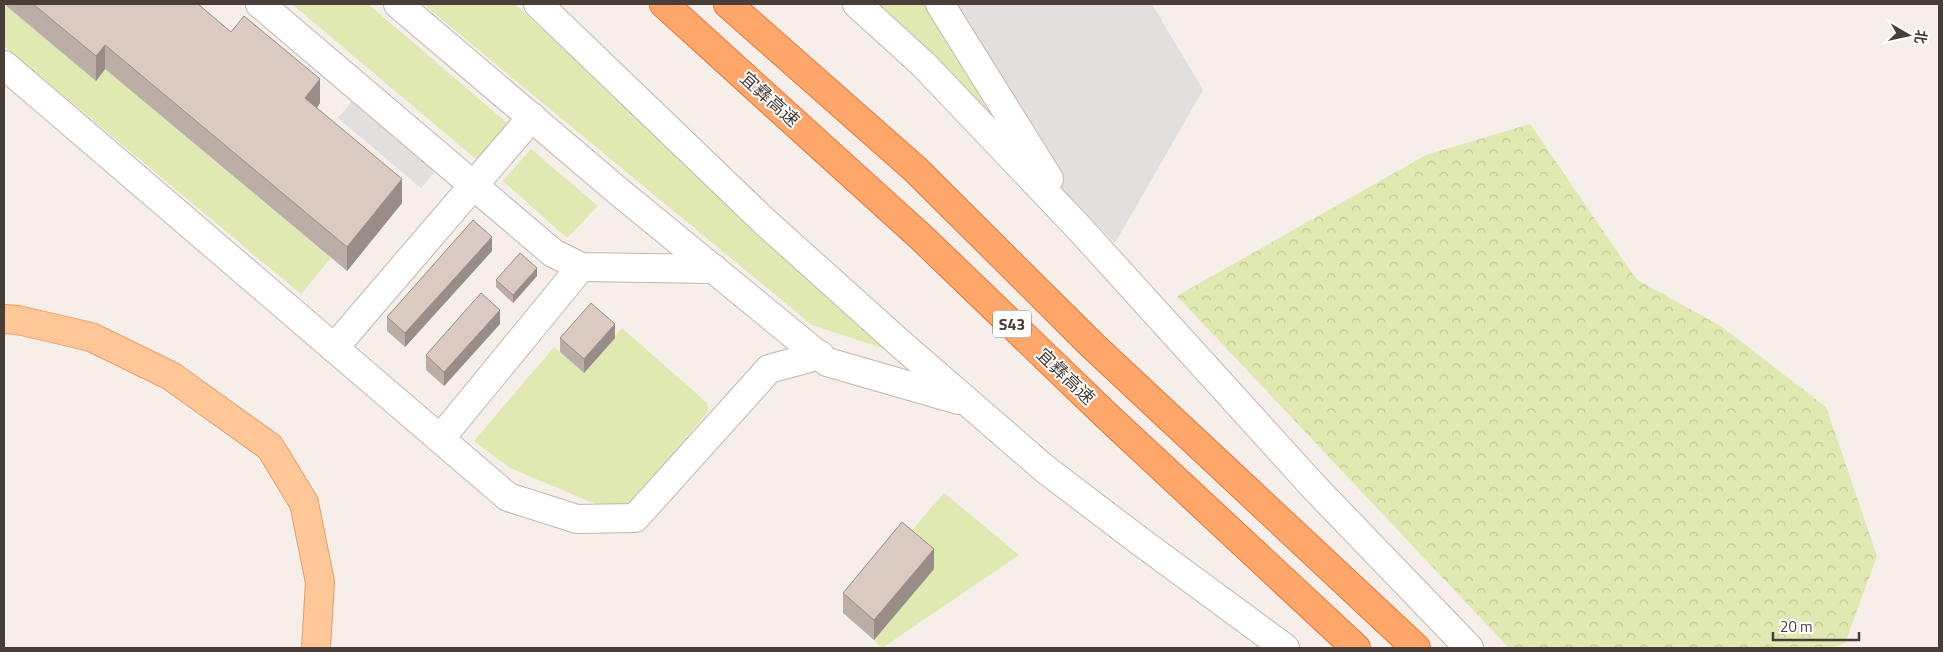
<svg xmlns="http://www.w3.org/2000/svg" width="1943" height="652" viewBox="0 0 1943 652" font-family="'Titillium Web','Noto Sans SC',sans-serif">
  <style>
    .green { fill: #dfe9b1 }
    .forest { fill: url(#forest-crowns) }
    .parking { fill: #e3dfde }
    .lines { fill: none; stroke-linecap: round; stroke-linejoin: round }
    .minor-casing { stroke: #c3b6ae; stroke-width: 30 }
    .major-casing { stroke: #e69e66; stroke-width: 30 }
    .highway-casing { stroke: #e07738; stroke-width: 30 }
    .minor { stroke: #fff; stroke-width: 28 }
    .major { stroke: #ffc798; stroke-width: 28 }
    .highway { stroke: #ffa76a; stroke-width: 28 }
    .wall { fill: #bbaea6 }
    .shaded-wall { fill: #998d87 }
    .building { fill: #dacac1; stroke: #998d87 }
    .labels { text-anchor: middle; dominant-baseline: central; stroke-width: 4; stroke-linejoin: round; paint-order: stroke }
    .shield { fill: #fff; stroke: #807773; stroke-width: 1 }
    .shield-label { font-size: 16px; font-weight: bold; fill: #493d37 }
    .street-label { font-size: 18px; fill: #493d37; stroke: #fff }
  </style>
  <defs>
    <pattern id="forest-crowns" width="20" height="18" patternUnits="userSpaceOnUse" patternTransform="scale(1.25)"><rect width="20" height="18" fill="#dfe9b1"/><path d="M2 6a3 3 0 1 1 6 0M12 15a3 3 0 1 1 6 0" fill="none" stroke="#c1c999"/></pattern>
  </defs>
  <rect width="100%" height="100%" fill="#f5eee9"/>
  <g class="green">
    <path d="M4,4L95,80L105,69L331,258L301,294L4,46Z"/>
    <path d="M292,4H368L507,123L477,160Z"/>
    <path d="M423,4H515L888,350L812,325Z"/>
    <path d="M871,4H926L987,97L979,106Z"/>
    <path d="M531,149L598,206L567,238L503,181Z"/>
    <path d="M622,328L707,403L708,410L706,414L624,513H617L510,468L474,441L554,347L584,373Z"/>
    <path d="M944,493L1019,555L882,648L874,640L934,569L902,542Z"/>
  </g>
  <path class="forest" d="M1530,124L1636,279L1722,327L1826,407L1877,556L1845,643L1833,648H1509L1177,296L1426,155Z"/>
  <g class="parking">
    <path d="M926,4H1152L1203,90L1115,243L979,106L986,97Z"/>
    <path d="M353,100L436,170L421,188L338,118Z"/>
  </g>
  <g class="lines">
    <defs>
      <g id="minor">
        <path d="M260,4L553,253L581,267L714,269"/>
        <path d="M398,4L618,191L827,362L959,400"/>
        <path d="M538,4L765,222L903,346L1045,469L1137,539L1285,648"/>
        <path d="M857,4L924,65L1080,229L1314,487L1469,648"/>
        <path d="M940,4L1049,179"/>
        <path d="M4,65L508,497L577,519L635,518L769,369L820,355"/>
        <path d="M334,348L532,117"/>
        <path d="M440,439L581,267"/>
      </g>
      <path id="major" d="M4,319L18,320L91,337L171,376L270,447L304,503L320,582L316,648"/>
      <g id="highway">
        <path d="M664,4L922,238L1109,418L1356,648"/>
        <path d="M728,4L915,169L1092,345L1416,648"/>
      </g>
    </defs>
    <use href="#minor" class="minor-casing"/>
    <use href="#major" class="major-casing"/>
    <use href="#highway" class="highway-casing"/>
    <use href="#minor" class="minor"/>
    <use href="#major" class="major"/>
    <use href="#highway" class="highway"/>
  </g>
  <g class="wall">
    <path d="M4,4H198L231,32L320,103L317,108L402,203L347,271L105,69L96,81Z"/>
    <path d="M492,251L405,347L387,331V317Z"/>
    <path d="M537,276L513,303L496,287V280Z"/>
    <path d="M500,324L444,386L426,370V355Z"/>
    <path d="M560,338H615L584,373L560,352Z"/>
    <path d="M934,569L874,640L843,613V593Z"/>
  </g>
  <g class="shaded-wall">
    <path d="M105,45V69L96,81V56Z"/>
    <path d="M320,79V103L305,122V98Z"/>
    <path d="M402,179V203L347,271V247Z"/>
    <path d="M492,237V251L405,347V333Z"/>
    <path d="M537,268V276L513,303V295Z"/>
    <path d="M500,310V324L444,386V372Z"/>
    <path d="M615,324V338L584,373V359Z"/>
    <path d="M934,549V569L874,640V620Z"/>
  </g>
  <g class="building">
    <path d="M33,4H198L231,32L244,16L320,79L305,98L402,179L347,247L105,45L96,56Z"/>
    <path d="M473,220L492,237L405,333L387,317Z"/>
    <path d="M520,253L537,268L513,295L496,280Z"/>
    <path d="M481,293L500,310L444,372L426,355Z"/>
    <path d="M591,303L615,324L584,359L560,338Z"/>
    <path d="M902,522L934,549L874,620L843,593Z"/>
  </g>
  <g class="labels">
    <rect class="shield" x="993" y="310.5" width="38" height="27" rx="4"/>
    <g class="shield-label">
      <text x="1012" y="324">S43</text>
    </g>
    <g class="street-label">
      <text transform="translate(770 99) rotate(42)">宜彝高速</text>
      <text transform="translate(1066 376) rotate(44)">宜彝高速</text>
    </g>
  </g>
  <rect width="1943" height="652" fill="none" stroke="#493d37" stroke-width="10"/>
  <g transform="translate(1908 35) rotate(99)" stroke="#ffffff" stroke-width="4" paint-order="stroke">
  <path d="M0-4L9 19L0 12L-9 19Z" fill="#493d37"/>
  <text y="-8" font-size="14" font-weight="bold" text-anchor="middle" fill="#493d37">北</text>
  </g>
  <path d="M1773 632v8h86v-8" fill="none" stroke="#493d37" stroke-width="2.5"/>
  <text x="1780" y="632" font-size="15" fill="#493d37" stroke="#ffffff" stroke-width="4" paint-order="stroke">20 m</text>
</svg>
